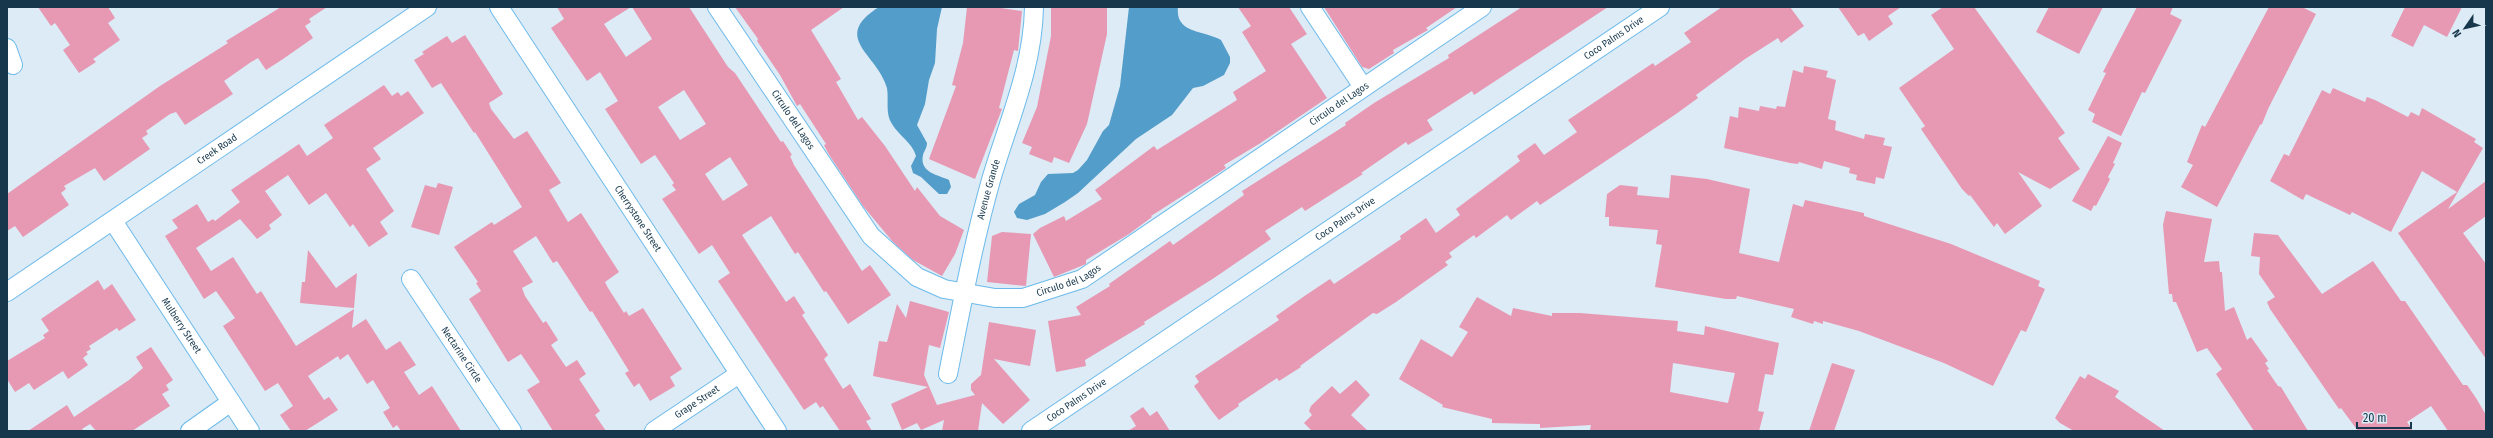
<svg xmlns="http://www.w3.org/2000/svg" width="2493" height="438" viewBox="0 0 2493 438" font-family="'Fira Sans Condensed',sans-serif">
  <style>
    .water { fill: #539dca }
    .building { fill: #e798b3; fill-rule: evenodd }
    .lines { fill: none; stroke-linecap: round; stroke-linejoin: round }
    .minor-casing { stroke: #6cbaeb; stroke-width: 20 }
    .minor { stroke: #fff; stroke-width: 18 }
    .labels { text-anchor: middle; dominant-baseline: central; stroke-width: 3; stroke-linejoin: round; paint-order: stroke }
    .street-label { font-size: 10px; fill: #17384c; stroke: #dcebf5 }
  </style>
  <rect width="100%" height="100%" fill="#dcebf5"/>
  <g class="water">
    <path d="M879,7H942L937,29L935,63L929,80L925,104L917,125L927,143C927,148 924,151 923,155C919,173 939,175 949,180L951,187L947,194H939L921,177L913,173L911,166L916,156C912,142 899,136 892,124C885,114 889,100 887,88C878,54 830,38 879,7Z"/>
    <path d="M1129,7H1178C1175,34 1203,30 1221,40L1230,57V63L1224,75L1203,86L1193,88L1172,115L1136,139L1078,193L1065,202L1045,214L1027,220L1017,218L1014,212L1019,204L1035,195L1041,182L1048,174L1073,173L1078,170L1087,160L1103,131L1109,125L1120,86Z"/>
  </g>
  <g class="building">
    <path d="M38,7H108L115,18L108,23L120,40L93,59L96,62L79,73L63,50L70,45L55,23L51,26Z"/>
    <path d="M281,7H327L309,19L311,22L305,26L313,38L283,59L266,70L258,58L251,62L224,81L233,94L216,105L185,125L176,112L170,114L146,131L148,134L142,138L150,149L104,181L95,168L64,186L66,189L61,193L69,205L23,237L15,226L7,231V194L160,86L228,43L226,41Z"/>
    <path d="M557,7H631L604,24L626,57L652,39L632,7H689L728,67L735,73L781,142L783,141L792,155L790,156L794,165L862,271L870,265L891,295L848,324L826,291L824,292L798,252L795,254L771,216L742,235L786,302L794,296L805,313L802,315L828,355L824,359L843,389L850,384L871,419L866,421L872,431H840L823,406L820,408L816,402L804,410L718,281L730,273L712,245L699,254L662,199L676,190L672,185L674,183L655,155L641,164L605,109L618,101L600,72L587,81L551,28L564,19ZM684,90L706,124L680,140L658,107ZM730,157L748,185L723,201L705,174Z"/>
    <path d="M735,7H844L811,30L841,79L836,82L858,120L862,117L885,146L915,191L917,187L940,216L964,230L955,254L942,276L913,260L893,242L863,206L828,153L824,145L826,144L800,104L797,106L780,75L757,41L758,39Z"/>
    <path d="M967,7H994L1022,11L1018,51L1014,50L999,108L1002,109L975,179L929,159L956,86L952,85L963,43Z"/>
    <path d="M1051,7H1107V34L1087,124L1069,163L1054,157L1052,163L1029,154L1032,147L1022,143L1037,107L1051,36Z"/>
    <path d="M1238,7H1289L1307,34L1291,44L1327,98L1259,144L1224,165L1226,168L1151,216L1152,217L1129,234L1086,260V264L1054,277L1033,234L1040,228L1064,216L1066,221L1102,199L1095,190L1154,146L1157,150L1237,100L1233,92L1266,71L1242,32L1251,26Z"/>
    <path d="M1324,7H1457L1429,26L1426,28L1428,30L1393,50L1394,53L1369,69L1362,67Z"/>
    <path d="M1522,7H1608L1474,95L1472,91L1427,120L1433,130L1408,145L1406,142L1361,173L1363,174L1305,211L1302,207L1265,231L1271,239L1214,278L1144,322L1145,324L1085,360L1086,366L1056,372L1048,321L1081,315L1076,307L1110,286L1109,284L1170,241L1173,245L1244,195L1242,191L1346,125L1345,123L1374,103L1449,58L1448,55Z"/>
    <path d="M1722,7H1790L1804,26L1781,43L1778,38L1745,59L1696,95L1698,98L1676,114L1540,205L1537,201L1511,220L1507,215L1476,238L1474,235L1449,253L1452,257L1445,262L1448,265L1396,302L1377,314L1373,313L1300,366L1301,367L1279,381L1277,378L1238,404L1239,406L1219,420L1211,410L1194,386L1199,382L1195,376L1279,320L1276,316L1306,295L1330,279L1334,284L1401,239L1400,236L1426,218L1436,233L1460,215L1456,209L1520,161L1517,156L1535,143L1544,155L1577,132L1568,120L1653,63L1655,66L1691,42L1684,33Z"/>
    <path d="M1838,7H1901L1888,16L1893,24L1869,41L1864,33L1858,36Z"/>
    <path d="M1943,7H1974L2065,133L2058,138L2080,169L2050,189L2018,172L2042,206L2005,234L1997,223L1994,227L1970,195L1969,196L1962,189L1921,129L1925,126L1899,88L1954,49L1931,15Z"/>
    <path d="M2049,7H2103L2079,54L2036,32Z"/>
    <path d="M2137,7H2173L2170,14L2182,20L2145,93L2142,92L2121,136L2092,122L2095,114L2088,110L2106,73L2103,72Z"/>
    <path d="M2269,7H2302L2316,14L2268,109L2262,124L2260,125L2217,207L2181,187L2193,165L2187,162L2202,125L2205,127Z"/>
    <path d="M2405,7H2462L2447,37L2424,25L2413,47L2391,36Z"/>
    <path d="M465,35L503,94L489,103L491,109L514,139L527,131L561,183L549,190L568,222L581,213L619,272L605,282L608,288L624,313L626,311L629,316L643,308L682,369L670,377L675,386L650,401L639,383L634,387L625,373L629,371L592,311L590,312L557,261L553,263L536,236L513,251L533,282L522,288L525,296L543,323L546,321L558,340L551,345L566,367L577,360L586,374L579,379L600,411L595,415L606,431H553L527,390L540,382L521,354L508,362L469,299L481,291L476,283L478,282L454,247L492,222L494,225L522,207L475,132L474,133L441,83L432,88L414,60L424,54L422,52L447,36L452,43Z"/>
    <path d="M1804,66L1828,71L1826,77L1836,80L1828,119L1836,121L1835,130L1864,139L1865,134L1885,138L1883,145L1892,147L1884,179L1876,177L1875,184L1856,180L1857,175L1849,173L1850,168L1824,161L1822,169L1799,162L1798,164L1790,163L1724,148L1730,116L1738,118L1739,107L1759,111L1760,106L1776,109L1777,106L1785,107L1793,70L1803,73Z"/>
    <path d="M384,85L392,96L398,92L401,96L408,91L424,113L373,148L381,159L366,169L394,211L380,222L388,234L369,247L353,224L350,227L326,193L309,205L288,175L265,191L282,215L269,225L271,229L257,239L240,219L196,248L211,271L233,257L257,294L261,291L296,346L354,309L352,328L366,319L386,350L400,341L416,365L404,372L419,395L432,386L461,431H401L397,425L393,428L383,412L390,408L373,380L367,384L348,354L340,360L338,356L308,376L324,400L329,397L338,410L305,431H291L280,415L293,406L278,383L265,391L223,326L235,318L216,291L204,299L165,236L178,228L172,220L197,204L208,222L213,219L215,221L240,202L231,190L299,144L307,156L333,138L324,125Z"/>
    <path d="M2333,88L2365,102L2367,97L2375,100L2408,117L2411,112L2419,116L2422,108L2476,139L2474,142L2483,148L2448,209L2486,181V216L2463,233L2486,264V359L2398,233L2457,192L2422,171L2391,232L2352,212L2350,215L2306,194L2303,200L2270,181L2284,154L2289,156L2322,90L2330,94Z"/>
    <path d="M2108,136L2122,143L2113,163L2115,164L2108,177L2110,179L2096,206L2094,205L2091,211L2072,201Z"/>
    <path d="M1671,175L1707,179L1750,189L1739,253L1779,262L1793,204L1803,207L1805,200L1864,213V216L1951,244L2040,281L2038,286L2045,289L2026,332L2021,330L1993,386L1944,363L1859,331L1823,321V324L1814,321L1813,324L1791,317L1794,309L1737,296L1736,299H1726L1655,287L1662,245L1656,244L1658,230L1609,226V217H1605L1607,194L1620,185L1638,187L1637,195L1669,198Z"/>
    <path d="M438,183L453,187L439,235L411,227L425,185L436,188Z"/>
    <path d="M2166,211L2212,219L2204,262L2219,261L2220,272H2222L2225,311L2234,307L2247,340L2251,337L2268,361L2265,363L2269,369L2267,370L2278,386L2281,387L2308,431H2254L2216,374L2222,369L2207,348L2197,352L2176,302H2173L2172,294H2169L2163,225Z"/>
    <path d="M1002,232L1031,234L1026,286L987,282L992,236Z"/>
    <path d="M2254,233L2278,235L2322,294L2373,261L2401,301H2405L2463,385H2467L2476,398L2486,415V431H2448L2431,406L2407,422L2413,431H2358L2341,408L2339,409L2270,309L2267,302L2275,297L2259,274L2260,257L2251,256Z"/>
    <path d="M308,250L336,288L357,273L354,308L300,303L302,282H305Z"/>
    <path d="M98,280L104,290L112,284L136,320L119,331L117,328L89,346L91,349L86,352L88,354L83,358L88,365L68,379L63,371L34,390L29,383L15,392L7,379V361L45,338L43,335L49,331L41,319Z"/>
    <path d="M1477,297L1511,316L1513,308L1552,316V313H1580L1678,321L1677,331L1704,335L1705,326L1779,343L1773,375L1765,374L1758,411L1764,412L1759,431H1606L1590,430L1591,425L1540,428V424L1492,423V419L1442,407L1443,405L1399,379L1421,339L1452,357L1468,332L1459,327ZM1673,363L1735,373L1728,403L1670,392Z"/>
    <path d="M910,301L949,312L940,348L929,345L924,375L937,405L975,395L971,390V384L981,375L989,322L1036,330L1030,366L994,359L1030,400L1003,424L982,403L978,431H942L944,420L921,430L917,423L902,430L891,404L928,387L873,376L879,341L887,342L897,304L906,318Z"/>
    <path d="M151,347L173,380L166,385L169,390L162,394L170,406L132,431H96L90,424L82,429L84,431H28L67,405L74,417L129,380L143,368L136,357Z"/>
    <path d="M1832,363L1855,370L1834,431H1809Z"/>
    <path d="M2088,374L2119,391L2115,397L2165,431H2074L2060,423L2055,418L2080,376L2085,379Z"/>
    <path d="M1356,380L1370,395L1351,415L1368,431H1312L1304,423L1312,415L1309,411L1311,406L1332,386L1340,394Z"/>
    <path d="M1143,407L1150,416L1157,411L1170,431H1128L1136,426L1130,416Z"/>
  </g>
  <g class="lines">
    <defs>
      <g id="minor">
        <path id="s1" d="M499,7L777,431"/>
        <path id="s2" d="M717,7L871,236L917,277L944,289L995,298H1023L1082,279L1482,7"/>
        <path d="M1310,7L1363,87"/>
        <path d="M7,48L13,65"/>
        <path id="s3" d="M113,221L250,431"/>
        <path id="s4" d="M411,279L512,431"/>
        <path id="s5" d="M7,292L427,7"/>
        <path id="s6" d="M948,374C961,309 973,244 991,180C1008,122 1033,68 1034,7"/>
        <path d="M190,431L231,402"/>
        <path id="s7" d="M654,431L739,374"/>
        <path id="s8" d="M1031,431L1660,7"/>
      </g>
    </defs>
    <use href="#minor" class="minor-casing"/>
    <use href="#minor" class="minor"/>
  </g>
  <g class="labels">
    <g class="street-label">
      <text stroke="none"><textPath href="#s8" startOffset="703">Coco Palms Drive</textPath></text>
      <text stroke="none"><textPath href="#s2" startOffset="820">Circulo del Lagos</textPath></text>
      <text stroke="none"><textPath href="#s2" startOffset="136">Circulo del Lagos</textPath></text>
      <text stroke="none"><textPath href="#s5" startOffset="254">Creek Road</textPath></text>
      <text stroke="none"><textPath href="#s6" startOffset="189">Avenue Grande</textPath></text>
      <text stroke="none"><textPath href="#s1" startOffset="253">Cherrystone Street</textPath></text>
      <text stroke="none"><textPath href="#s8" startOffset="379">Coco Palms Drive</textPath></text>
      <text stroke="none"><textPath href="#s2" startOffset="496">Circulo del Lagos</textPath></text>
      <text stroke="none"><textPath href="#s3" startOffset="125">Mulberry Street</textPath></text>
      <text stroke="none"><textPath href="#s4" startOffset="91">Nectarine Circle</textPath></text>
      <text stroke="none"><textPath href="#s8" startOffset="55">Coco Palms Drive</textPath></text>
      <text stroke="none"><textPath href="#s7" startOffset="52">Grape Street</textPath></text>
    </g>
  </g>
  <rect width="2493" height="438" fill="none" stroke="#17384c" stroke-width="16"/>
  <g transform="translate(2465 28) rotate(236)" stroke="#dcebf5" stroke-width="3" paint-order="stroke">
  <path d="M0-3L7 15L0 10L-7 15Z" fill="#17384c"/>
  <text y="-6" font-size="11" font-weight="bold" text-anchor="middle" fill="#17384c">N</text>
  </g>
  <path d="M2357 422v6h54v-6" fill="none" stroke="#17384c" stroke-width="2"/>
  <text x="2363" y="422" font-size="12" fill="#17384c" stroke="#dcebf5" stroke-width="3" paint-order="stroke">20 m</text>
</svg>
